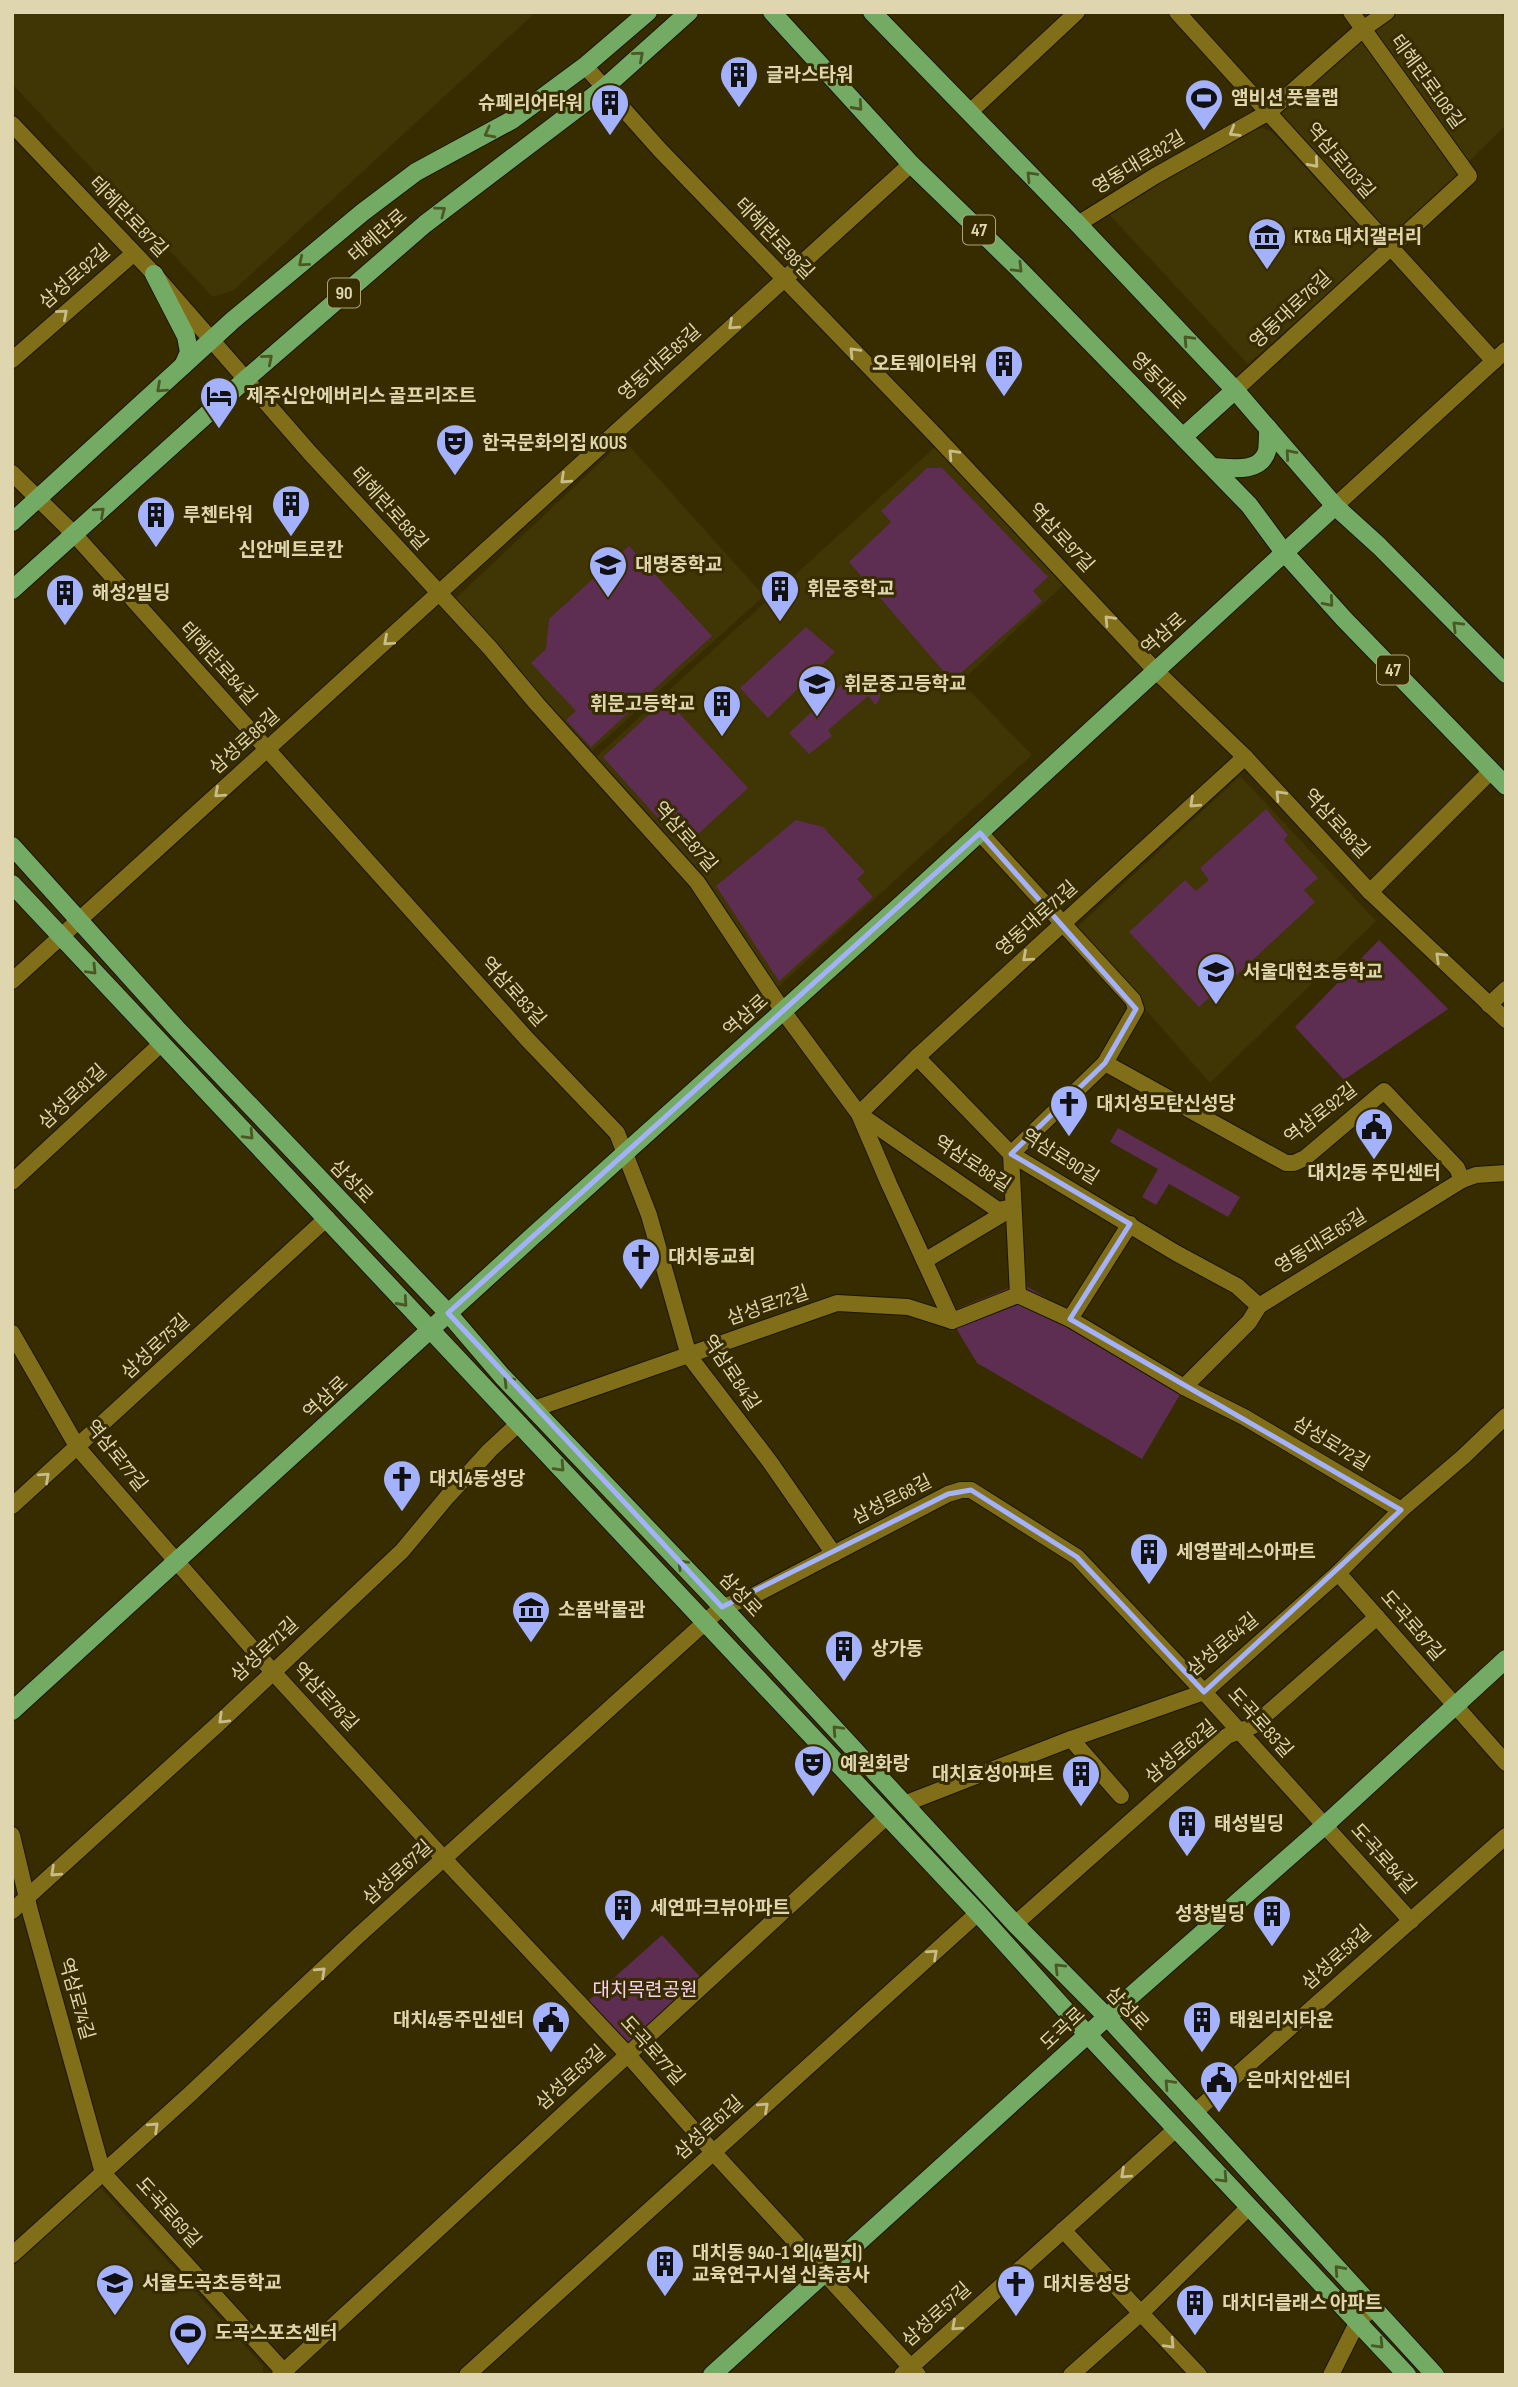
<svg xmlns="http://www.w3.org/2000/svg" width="1518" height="2387" viewBox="0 0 1518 2387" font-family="'Sofia Sans Condensed','Noto Sans KR',sans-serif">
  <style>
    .built { fill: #403504 }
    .green { fill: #5d2d52 }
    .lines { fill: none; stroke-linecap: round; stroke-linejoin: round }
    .minor-casing { stroke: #1a1500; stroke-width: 18 }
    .major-casing { stroke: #1a1500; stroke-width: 20 }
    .minor { stroke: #806e18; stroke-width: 16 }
    .major { stroke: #74ab64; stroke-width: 18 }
    .oneway { stroke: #4c5823 }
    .oneway2 { stroke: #c7bc8a }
    .marked { fill: none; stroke: #a4b1fc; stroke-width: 5; stroke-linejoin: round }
    .labels { text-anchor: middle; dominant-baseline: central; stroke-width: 6; stroke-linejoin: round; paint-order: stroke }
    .shield { fill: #362c00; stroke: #aca37b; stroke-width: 2 }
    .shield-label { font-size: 18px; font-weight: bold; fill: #dfd6b0 }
    .poi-label { font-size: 19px; font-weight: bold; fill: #dfd6b0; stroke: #362c00; text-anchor: start }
    .street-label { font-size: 19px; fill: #dfd6b0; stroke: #362c00 }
    .park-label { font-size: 19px; fill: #fad1ef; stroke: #362c00 }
  </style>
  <rect width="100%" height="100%" fill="#362c00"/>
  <g class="built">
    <path d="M12,12H536L234,290L213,297L12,84Z"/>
    <path d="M1398,12H1499L1506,21V125L1467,163L1374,36L1375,28Z"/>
    <path d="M1356,42H1365L1459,169L1455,184L1397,237H1386L1279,115Z"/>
    <path d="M1262,128L1272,132L1374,242V253L1248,364L1107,212L1247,131Z"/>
    <path d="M624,440L764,596L592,751L453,601Z"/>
    <path d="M935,447L1063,585L961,682L1032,755L777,988L706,878L596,757Z"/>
    <path d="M1240,776L1376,921L1210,1083L1075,929Z"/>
    <path d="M100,2187L263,2366V2375H12V2267Z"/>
  </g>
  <g class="green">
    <path d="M927,468H942L1048,577L1033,591L1042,601L952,681L849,562L891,522L881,511Z"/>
    <path d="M629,546L712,636L591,747L566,720L576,711L531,663L546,649L549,619Z"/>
    <path d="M806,627L835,652L768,718L740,688Z"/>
    <path d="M857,670L875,676L880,681V698L876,705L868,696L828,730L832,736L809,754L789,733Z"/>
    <path d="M666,699L748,788L684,847L603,757Z"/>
    <path d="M1266,809L1288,835L1284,840L1318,878L1304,890L1315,902L1212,998L1210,997L1199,1007L1129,932L1185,880L1196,891L1209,880L1200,868Z"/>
    <path d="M796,820L823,827L865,872L857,879L873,897L779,981L716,886Z"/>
    <path d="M1379,940L1448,1009L1344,1080L1295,1027Z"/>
    <path d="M1118,1128L1240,1197L1228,1217L1169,1184L1156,1205L1142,1197L1158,1169L1110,1142Z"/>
    <path d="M1021,1283L1188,1381L1142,1459L977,1363L947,1313Z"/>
    <path d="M662,1935L702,1979L629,2046L588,2001Z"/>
  </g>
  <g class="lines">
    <defs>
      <g id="minor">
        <path d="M1177,12L1494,361"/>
        <path d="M585,66L660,150L936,436L1155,670L1245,757L1370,892L1506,1020"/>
        <path d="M970,112L1077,12"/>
        <path d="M12,124L154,274L310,453L490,648L537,704L697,882L783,1011L859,1114L889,1184L952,1321"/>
        <path d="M1078,224L1155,176L1269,112L1363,29L1387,12"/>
        <path d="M12,360L133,254"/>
        <path d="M1235,390L1469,176L1351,12"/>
        <path d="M12,473L75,535L527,1039L617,1133L649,1215L689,1356L770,1462L834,1554"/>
        <path d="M1335,506L1506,350"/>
        <path d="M980,833L1133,1000L1136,1009L1105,1063L1011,1154L1018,1295"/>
        <path d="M1370,892L1491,771"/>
        <path d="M12,981L911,164"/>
        <path d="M1489,1005L1506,989"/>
        <path d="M917,1057L1011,1154L1176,1253L1237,1286L1259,1306"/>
        <path d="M1105,1063L1286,1163H1294L1305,1158L1384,1091L1457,1168L1462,1180"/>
        <path d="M12,1182L162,1043"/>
        <path d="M1013,1207L998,1210L859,1114L917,1057L1245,757"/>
        <path d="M926,1260L1011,1209"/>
        <path d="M1070,1319L1130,1224"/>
        <path d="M12,1333L78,1448L177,1562L273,1672L445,1860L628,2055L713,2152L918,2375"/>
        <path d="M1184,1387L1249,1322L1259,1306L1462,1180L1476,1175L1506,1173"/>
        <path d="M534,1409L837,1303L908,1307L952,1321L1018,1295L1070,1319L1184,1387L1244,1417L1401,1510"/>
        <path d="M12,1506L327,1218"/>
        <path d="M1338,1573L1506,1763"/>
        <path d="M1071,1739L1121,1796"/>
        <path d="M904,1804L1071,1739L1204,1692L1338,1573L1401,1510L1463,1457L1506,1416"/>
        <path d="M12,1835L30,1911L103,2173L287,2375"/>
        <path d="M12,1911L218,1724L402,1551L447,1497L490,1450L519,1423"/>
        <path d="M1015,1924L1227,1736L1253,1726L1377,1617"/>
        <path d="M1195,2112L1506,1836"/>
        <path d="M1063,2230L1199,2375"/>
        <path d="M12,2255L189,2095L358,1936L722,1607L751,1597L948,1494L961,1490H971L1077,1557L1204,1692L1411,1921"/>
        <path d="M280,2375L887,1816"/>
        <path d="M467,2375L978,1913"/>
        <path d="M902,2375L1176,2129"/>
        <path d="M1071,2375L1141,2313L1249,2207"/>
        <path d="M1331,2375L1358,2321L1373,2308"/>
      </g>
      <g id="major">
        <path d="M772,12L911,164L1017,267L1249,505L1283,551L1344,619L1506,786"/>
        <path d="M872,12L1078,224L1235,390L1335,506L1379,546L1506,674"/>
        <path d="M154,274L186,336L189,352L183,366"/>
        <path d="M1183,437L1235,390"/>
        <path d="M1213,467C1230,468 1260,474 1267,451C1268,444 1268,435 1268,428"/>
        <path d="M12,522L233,320L363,212L416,172L512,120L585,66L648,12"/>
        <path d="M12,590L246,379L425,224L604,88L689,12"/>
        <path d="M12,846L178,1030L448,1313L502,1376L730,1615L1015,1924L1112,2022L1435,2375"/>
        <path d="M12,884L978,1913L1088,2035L1407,2375"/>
        <path d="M12,1711L534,1235L914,893L1335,506"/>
        <path d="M712,2375L1107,2017L1324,1826L1506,1659"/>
      </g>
    </defs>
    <use href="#minor" class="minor-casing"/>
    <use href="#major" class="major-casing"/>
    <use href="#minor" class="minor"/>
    <use href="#major" class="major"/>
  </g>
  <defs><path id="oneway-chevron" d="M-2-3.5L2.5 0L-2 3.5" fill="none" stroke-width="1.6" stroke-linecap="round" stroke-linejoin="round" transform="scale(1.75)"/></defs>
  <g class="oneway">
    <use href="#oneway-chevron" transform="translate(639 56) rotate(-41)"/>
    <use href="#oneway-chevron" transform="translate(858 106) rotate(48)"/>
    <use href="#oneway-chevron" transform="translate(489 133) rotate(152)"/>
    <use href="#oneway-chevron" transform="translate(1031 176) rotate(-134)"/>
    <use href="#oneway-chevron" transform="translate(441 211) rotate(-37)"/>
    <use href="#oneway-chevron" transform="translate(303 262) rotate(140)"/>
    <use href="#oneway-chevron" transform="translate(1018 268) rotate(45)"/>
    <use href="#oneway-chevron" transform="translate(1188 340) rotate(-133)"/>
    <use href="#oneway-chevron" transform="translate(268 359) rotate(-41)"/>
    <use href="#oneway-chevron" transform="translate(161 388) rotate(138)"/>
    <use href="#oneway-chevron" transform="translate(1290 454) rotate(-131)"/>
    <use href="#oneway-chevron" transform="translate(100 512) rotate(-42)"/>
    <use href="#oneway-chevron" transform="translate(1329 602) rotate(49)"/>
    <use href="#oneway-chevron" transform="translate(1457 626) rotate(-135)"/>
    <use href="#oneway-chevron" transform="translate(92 970) rotate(46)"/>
    <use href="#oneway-chevron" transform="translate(249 1135) rotate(47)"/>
    <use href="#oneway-chevron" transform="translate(403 1302) rotate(48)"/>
    <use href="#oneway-chevron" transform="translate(508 1381) rotate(-134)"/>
    <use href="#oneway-chevron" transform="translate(560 1467) rotate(47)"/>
    <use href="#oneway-chevron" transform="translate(682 1564) rotate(-134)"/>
    <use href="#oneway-chevron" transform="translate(837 1730) rotate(-133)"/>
    <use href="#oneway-chevron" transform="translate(1059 1968) rotate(-135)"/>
    <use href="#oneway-chevron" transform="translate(1169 2084) rotate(-133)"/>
    <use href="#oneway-chevron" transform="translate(1223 2178) rotate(47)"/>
    <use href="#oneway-chevron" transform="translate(1339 2270) rotate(-132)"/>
    <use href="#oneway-chevron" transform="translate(1379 2344) rotate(47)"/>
  </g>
  <g class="oneway2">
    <use href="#oneway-chevron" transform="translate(1234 132) rotate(149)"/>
    <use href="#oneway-chevron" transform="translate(1314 163) rotate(49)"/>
    <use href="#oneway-chevron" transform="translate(63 314) rotate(-41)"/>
    <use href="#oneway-chevron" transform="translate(733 325) rotate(138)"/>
    <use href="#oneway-chevron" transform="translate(854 352) rotate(-134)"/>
    <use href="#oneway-chevron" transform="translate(953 454) rotate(-133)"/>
    <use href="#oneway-chevron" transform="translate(565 479) rotate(137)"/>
    <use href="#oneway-chevron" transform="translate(1109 620) rotate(-133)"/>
    <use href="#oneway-chevron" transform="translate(388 641) rotate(138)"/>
    <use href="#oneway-chevron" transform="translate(219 793) rotate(138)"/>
    <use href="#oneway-chevron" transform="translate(1280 795) rotate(-133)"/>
    <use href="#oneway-chevron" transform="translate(1194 803) rotate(137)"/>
    <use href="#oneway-chevron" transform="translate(1027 957) rotate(138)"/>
    <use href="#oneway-chevron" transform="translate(1440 957) rotate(-136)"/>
    <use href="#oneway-chevron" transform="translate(45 1477) rotate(-42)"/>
    <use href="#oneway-chevron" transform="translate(223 1719) rotate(136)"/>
    <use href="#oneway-chevron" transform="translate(55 1872) rotate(137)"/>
    <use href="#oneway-chevron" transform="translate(933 1954) rotate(-42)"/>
    <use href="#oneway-chevron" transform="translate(321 1972) rotate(-43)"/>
    <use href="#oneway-chevron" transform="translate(764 2107) rotate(-42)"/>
    <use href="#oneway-chevron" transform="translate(154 2127) rotate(-43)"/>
    <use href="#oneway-chevron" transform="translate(1125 2174) rotate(138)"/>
    <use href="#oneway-chevron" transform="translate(956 2326) rotate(138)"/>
    <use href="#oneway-chevron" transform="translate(1170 2344) rotate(47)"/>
  </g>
  <path class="marked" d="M980,833L1136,1009L1105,1063L1011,1154L1130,1224L1070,1319L1401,1510L1204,1692L1077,1557L971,1490L948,1494L722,1607L448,1313Z"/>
  <defs>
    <symbol id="building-pin" viewBox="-11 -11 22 30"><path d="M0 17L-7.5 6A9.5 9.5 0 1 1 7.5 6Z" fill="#a4b1fc" stroke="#362c00"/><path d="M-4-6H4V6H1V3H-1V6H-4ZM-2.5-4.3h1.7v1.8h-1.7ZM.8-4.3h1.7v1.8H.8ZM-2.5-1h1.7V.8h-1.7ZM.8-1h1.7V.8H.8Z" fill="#111"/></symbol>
    <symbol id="stadium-pin" viewBox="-11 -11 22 30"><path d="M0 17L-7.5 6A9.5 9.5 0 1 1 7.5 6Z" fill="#a4b1fc" stroke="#362c00"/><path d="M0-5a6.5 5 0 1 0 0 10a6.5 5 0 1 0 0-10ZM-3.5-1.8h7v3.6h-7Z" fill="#111"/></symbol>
    <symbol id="museum-pin" viewBox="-11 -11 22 30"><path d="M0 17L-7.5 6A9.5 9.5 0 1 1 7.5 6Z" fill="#a4b1fc" stroke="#362c00"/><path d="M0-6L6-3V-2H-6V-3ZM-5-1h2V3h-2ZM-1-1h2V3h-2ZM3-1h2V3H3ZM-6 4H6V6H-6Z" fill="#111"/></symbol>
    <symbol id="hotel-pin" viewBox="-11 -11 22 30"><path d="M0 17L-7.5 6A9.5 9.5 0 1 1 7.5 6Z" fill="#a4b1fc" stroke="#362c00"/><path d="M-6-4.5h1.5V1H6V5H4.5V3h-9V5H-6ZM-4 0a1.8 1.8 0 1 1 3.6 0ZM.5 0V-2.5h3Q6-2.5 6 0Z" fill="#111"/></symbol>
    <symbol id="theatre-pin" viewBox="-11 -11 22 30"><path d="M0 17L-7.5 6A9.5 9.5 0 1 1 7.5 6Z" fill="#a4b1fc" stroke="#362c00"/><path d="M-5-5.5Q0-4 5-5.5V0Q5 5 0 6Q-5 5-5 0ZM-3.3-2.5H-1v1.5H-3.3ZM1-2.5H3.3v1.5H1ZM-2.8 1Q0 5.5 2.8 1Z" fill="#111"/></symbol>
    <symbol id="school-pin" viewBox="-11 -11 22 30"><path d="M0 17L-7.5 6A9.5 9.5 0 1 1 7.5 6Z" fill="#a4b1fc" stroke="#362c00"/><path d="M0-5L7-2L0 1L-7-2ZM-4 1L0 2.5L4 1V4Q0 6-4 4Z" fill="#111"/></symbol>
    <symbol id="church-pin" viewBox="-11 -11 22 30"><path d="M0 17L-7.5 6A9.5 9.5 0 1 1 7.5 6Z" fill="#a4b1fc" stroke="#362c00"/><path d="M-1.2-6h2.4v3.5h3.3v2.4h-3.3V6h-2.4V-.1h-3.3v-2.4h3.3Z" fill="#111"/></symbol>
    <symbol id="civic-pin" viewBox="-11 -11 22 30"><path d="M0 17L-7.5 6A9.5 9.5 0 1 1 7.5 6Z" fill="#a4b1fc" stroke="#362c00"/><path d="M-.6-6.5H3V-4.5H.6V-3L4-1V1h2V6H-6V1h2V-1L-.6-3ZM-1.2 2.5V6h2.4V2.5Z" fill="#111"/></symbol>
  </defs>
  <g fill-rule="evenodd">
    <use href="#building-pin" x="717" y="53" width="44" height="60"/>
    <use href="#stadium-pin" x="1182" y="76" width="44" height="60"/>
    <use href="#building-pin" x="588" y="81" width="44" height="60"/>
    <use href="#museum-pin" x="1245" y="215" width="44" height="60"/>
    <use href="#building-pin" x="982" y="342" width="44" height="60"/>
    <use href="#hotel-pin" x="197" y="374" width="44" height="60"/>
    <use href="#theatre-pin" x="433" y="421" width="44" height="60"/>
    <use href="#building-pin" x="269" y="482" width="44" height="60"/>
    <use href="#building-pin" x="134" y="493" width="44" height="60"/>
    <use href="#school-pin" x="586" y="543" width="44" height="60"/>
    <use href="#building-pin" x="758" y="567" width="44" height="60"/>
    <use href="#building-pin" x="43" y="571" width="44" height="60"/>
    <use href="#school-pin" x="795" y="662" width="44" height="60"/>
    <use href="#building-pin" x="700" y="682" width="44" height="60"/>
    <use href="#school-pin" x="1194" y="950" width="44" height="60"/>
    <use href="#church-pin" x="1047" y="1082" width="44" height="60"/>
    <use href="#civic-pin" x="1352" y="1105" width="44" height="60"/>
    <use href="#church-pin" x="619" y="1235" width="44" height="60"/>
    <use href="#church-pin" x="380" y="1457" width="44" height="60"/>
    <use href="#building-pin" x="1127" y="1530" width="44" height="60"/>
    <use href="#museum-pin" x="509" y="1588" width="44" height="60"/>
    <use href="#building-pin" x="822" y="1627" width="44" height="60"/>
    <use href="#theatre-pin" x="791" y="1742" width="44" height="60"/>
    <use href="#building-pin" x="1059" y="1752" width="44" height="60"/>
    <use href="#building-pin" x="1165" y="1802" width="44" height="60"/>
    <use href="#building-pin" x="601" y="1886" width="44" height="60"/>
    <use href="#building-pin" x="1250" y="1892" width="44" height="60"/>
    <use href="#civic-pin" x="529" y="1998" width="44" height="60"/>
    <use href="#building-pin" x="1180" y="1998" width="44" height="60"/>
    <use href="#civic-pin" x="1197" y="2058" width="44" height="60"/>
    <use href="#building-pin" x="643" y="2242" width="44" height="60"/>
    <use href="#school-pin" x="93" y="2261" width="44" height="60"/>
    <use href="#church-pin" x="994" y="2262" width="44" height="60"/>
    <use href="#building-pin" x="1173" y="2281" width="44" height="60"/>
    <use href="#stadium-pin" x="166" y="2311" width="44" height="60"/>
  </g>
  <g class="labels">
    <g class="shield">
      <rect x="963" y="215.5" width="32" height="29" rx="5"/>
      <rect x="328" y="278.5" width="32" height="29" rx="5"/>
      <rect x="1377" y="655.5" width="32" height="29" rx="5"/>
    </g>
    <g class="shield-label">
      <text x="979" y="230">47</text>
      <text x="344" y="293">90</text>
      <text x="1393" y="670">47</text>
    </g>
    <g class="poi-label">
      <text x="766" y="75">글라스타워</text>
      <text x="1231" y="98">앰비션 풋볼랩</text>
      <text x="583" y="103" text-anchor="end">슈페리어타워</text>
      <text x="1294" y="237">KT&amp;G 대치갤러리</text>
      <text x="977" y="364" text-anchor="end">오토웨이타워</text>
      <text x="246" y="396">제주신안에버리스 골프리조트</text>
      <text x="482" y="443">한국문화의집 KOUS</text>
      <text x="183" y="515">루첸타워</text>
      <text x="291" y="550" text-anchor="middle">신안메트로칸</text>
      <text x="635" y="565">대명중학교</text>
      <text x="807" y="589">휘문중학교</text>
      <text x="92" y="593">해성2빌딩</text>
      <text x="844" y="684">휘문중고등학교</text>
      <text x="695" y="704" text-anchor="end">휘문고등학교</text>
      <text x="1243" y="972">서울대현초등학교</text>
      <text x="1096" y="1104">대치성모탄신성당</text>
      <text x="1374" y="1173" text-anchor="middle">대치2동 주민센터</text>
      <text x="668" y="1257">대치동교회</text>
      <text x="429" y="1479">대치4동성당</text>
      <text x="1176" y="1552">세영팔레스아파트</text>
      <text x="558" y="1610">소품박물관</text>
      <text x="871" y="1649">상가동</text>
      <text x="840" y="1764">예원화랑</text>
      <text x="1054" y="1774" text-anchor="end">대치효성아파트</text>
      <text x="1214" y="1824">태성빌딩</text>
      <text x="650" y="1908">세연파크뷰아파트</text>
      <text x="1245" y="1914" text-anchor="end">성창빌딩</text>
      <text x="524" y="2020" text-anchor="end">대치4동주민센터</text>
      <text x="1229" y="2020">태원리치타운</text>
      <text x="1246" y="2080">은마치안센터</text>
      <text x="692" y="2253">대치동 940-1 외(4필지)<tspan x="692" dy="22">교육연구시설 신축공사</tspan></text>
      <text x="142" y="2283">서울도곡초등학교</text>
      <text x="1043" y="2284">대치동성당</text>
      <text x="1222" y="2303">대치더클래스 아파트</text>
      <text x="215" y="2333">도곡스포츠센터</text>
    </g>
    <g class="street-label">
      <text transform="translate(1427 82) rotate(54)">테헤란로108길</text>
      <text transform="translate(1340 161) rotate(49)">역삼로103길</text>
      <text transform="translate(1139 163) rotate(-31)">영동대로82길</text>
      <text transform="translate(128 217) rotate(46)">테헤란로87길</text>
      <text transform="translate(378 236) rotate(-41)">테헤란로</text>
      <text transform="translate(774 239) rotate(46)">테헤란로98길</text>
      <text transform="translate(75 277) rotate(-41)">삼성로92길</text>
      <text transform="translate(1291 310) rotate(-43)">영동대로76길</text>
      <text transform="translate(660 363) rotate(-42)">영동대로85길</text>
      <text transform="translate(1158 381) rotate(46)">영동대로</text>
      <text transform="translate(389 509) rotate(48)">테헤란로88길</text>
      <text transform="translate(1061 538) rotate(47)">역삼로97길</text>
      <text transform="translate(1164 634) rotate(-42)">역삼로</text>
      <text transform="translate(218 664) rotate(48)">테헤란로84길</text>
      <text transform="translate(245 742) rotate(-42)">삼성로86길</text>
      <text transform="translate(1336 824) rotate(47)">역삼로98길</text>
      <text transform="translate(685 837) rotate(49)">역삼로87길</text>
      <text transform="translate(1037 919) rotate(-42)">영동대로71길</text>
      <text transform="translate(513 992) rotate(48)">역삼로83길</text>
      <text transform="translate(746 1016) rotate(-42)">역삼로</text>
      <text transform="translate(73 1097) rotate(-43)">삼성로81길</text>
      <text transform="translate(1321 1114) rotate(-38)">역삼로92길</text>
      <text transform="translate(1060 1157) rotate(32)">역삼로90길</text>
      <text transform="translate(972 1164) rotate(33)">역삼로88길</text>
      <text transform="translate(351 1182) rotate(46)">삼성로</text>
      <text transform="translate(1321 1242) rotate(-32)">영동대로65길</text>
      <text transform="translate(768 1306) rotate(-19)">삼성로72길</text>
      <text transform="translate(156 1347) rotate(-43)">삼성로75길</text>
      <text transform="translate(731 1373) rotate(56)">역삼로84길</text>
      <text transform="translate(326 1398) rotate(-43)">역삼로</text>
      <text transform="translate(1331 1444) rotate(31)">삼성로72길</text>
      <text transform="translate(116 1456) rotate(51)">역삼로77길</text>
      <text transform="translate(892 1500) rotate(-27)">삼성로68길</text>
      <text transform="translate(740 1595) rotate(47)">삼성로</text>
      <text transform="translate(1412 1626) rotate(49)">도곡로87길</text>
      <text transform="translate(1223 1645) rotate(-40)">삼성로64길</text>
      <text transform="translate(265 1650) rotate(-43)">삼성로71길</text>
      <text transform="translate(325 1697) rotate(47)">역삼로78길</text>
      <text transform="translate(1260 1723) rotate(48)">도곡로83길</text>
      <text transform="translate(1181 1752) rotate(-40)">삼성로62길</text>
      <text transform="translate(1383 1859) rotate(48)">도곡로84길</text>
      <text transform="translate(398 1873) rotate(-42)">삼성로67길</text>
      <text transform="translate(1337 1958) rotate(-42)">삼성로58길</text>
      <text transform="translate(76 1999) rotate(74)">역삼로74길</text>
      <text transform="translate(1127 2009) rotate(46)">삼성로</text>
      <text transform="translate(1063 2029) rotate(-43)">도곡로</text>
      <text transform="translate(652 2051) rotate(48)">도곡로77길</text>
      <text transform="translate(571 2078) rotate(-42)">삼성로63길</text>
      <text transform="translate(709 2128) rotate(-42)">삼성로61길</text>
      <text transform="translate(168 2213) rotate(48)">도곡로69길</text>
      <text transform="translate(937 2315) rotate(-42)">삼성로57길</text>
    </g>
    <g class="park-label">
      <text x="645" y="1990">대치목련공원</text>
    </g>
  </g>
  <rect width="1518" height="2387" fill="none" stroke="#dfd6b0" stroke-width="28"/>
</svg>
